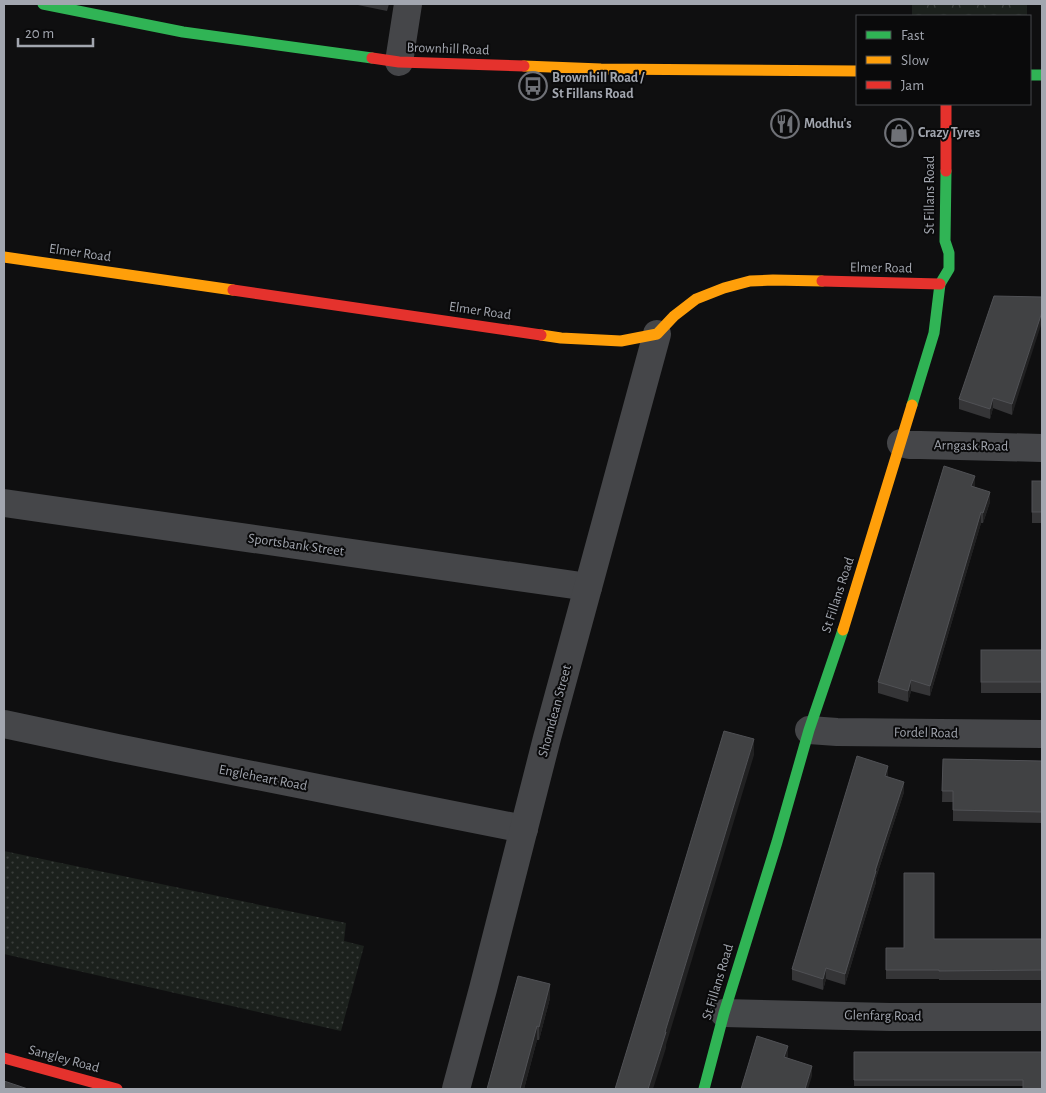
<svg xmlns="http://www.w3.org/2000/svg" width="1046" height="1093" viewBox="0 0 1046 1093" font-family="'Alegreya Sans',sans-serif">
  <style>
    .grass { fill: url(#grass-dots) }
    .forest { fill: url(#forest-crowns) }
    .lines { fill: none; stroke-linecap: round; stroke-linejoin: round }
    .street { stroke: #454649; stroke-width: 28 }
    .fast { stroke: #30b455; stroke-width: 11 }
    .slow { stroke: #ff9f0a; stroke-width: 11 }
    .jam { stroke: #e5322d; stroke-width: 11 }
    .wall { fill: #353537 }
    .shaded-wall { fill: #212122 }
    .building { fill: #414244; stroke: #505155 }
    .labels { text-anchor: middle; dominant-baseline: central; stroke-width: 4; stroke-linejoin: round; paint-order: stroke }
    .street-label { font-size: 14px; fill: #a2a6af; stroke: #0a0a0b }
    .poi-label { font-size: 14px; font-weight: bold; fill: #a2a6af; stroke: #0a0a0b; text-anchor: start }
  </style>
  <defs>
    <pattern id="grass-dots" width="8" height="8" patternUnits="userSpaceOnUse" patternTransform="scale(1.25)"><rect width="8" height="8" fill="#1c211d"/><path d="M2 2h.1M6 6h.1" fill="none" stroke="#3a3e3b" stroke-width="1.8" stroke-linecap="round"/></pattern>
    <pattern id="forest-crowns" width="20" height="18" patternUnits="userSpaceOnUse" patternTransform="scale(1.25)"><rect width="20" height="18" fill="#1c211d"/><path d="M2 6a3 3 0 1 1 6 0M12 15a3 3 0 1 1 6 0" fill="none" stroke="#3a3e3b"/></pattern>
  </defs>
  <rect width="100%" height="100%" fill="#0f0f10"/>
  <path class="grass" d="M4,851L346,923L344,941L364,946L341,1031L4,954Z"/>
  <rect class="forest" x="912" y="4" width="115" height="12"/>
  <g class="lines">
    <g class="street">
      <path d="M399,62L408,4"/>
      <path d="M901,443L909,445H920L1042,448"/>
      <path d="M4,503L588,587"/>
      <path d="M4,724L117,748L524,829"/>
      <path d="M809,730L837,732L1042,734"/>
      <path d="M724,1013L890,1017H1042"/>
      <path d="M456,1089L483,989L547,738L657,334"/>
    </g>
    <g class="fast">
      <path d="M43,4L183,32L372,58"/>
      <path d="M1030,75H1042"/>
      <path d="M912,405L934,333L940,284L949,269V253L945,241L946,171"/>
      <path d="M704,1089L724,1013L777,842L809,730L843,630"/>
    </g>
    <g class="slow">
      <path d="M524,66L601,69L857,71"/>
      <path d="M4,257L233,290"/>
      <path d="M541,335L561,338L621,341L657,334L674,316L696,299L724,288L750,281L773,280L822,281"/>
      <path d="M843,630L912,405"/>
    </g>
    <g class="jam">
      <path d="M372,58L399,62L524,66"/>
      <path d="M946,171V104"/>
      <path d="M822,281L940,284"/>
      <path d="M233,290L541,335"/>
      <path d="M4,1058L117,1089"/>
    </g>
  </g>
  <g class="wall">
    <path d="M353,4H389L387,11Z"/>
    <path d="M1042,297L1012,415L993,408L990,419L959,409V399Z"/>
    <rect x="1032" y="481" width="10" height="42"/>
    <path d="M975,486L974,487L990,502L983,523H981L930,696L911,691L908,702L878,693V682Z"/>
    <rect x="981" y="650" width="61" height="43"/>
    <path d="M943,759L1042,761V823L953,821V802H942Z"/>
    <path d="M888,777L904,792L885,850L876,878V882L845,985L826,979L823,990L792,980V969Z"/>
    <path d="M934,939H1042V980H939V979H886V948H904Z"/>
    <path d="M550,998L539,1040H537L524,1089H487Z"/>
    <path d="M854,1052H1042L1023,1086H854Z"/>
  </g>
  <g class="shaded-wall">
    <path d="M1042,312V322L1012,415V404Z"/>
    <path d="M993,398V408L990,419V409Z"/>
    <path d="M975,476V486L971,497V486Z"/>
    <path d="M990,492V502L983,523V513Z"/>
    <path d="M981,512V523L930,696V686Z"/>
    <path d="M911,680V691L908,702V691Z"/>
    <path d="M754,739V755L666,1045V1048L653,1089H648Z"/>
    <path d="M888,766V776L885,787V776Z"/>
    <path d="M904,782V792L885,850L876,878V882L845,985V974L885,840Z"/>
    <path d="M826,968V979L823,990V979Z"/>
    <path d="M550,984V998L539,1040V1027Z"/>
    <path d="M537,1026V1040L524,1089H520Z"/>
    <path d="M788,1046V1057L784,1067V1057Z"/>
    <path d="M812,1066V1076L808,1089H805Z"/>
  </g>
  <g class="building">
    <path d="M994,296L1042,297V312L1012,404L993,398L990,409L959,399Z"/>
    <path d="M944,466L975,476L971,486L990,492L983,513L981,512L930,686L911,680L908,691L878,682Z"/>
    <rect x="1032" y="481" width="10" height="31"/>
    <rect x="981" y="650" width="61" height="32"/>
    <path d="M724,731L754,739L665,1032H666L648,1089H615L680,877Z"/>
    <path d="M857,756L888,766L885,776L904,782L885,840L875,871H876L845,974L826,968L823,979L792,969Z"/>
    <path d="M943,759L1042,761V812L953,810V791H942Z"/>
    <path d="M904,873H934V939H1042V970L939,971V970H886V948H904Z"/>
    <path d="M518,976L550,984L539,1027L537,1026L520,1089H487Z"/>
    <path d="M757,1036L788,1046L784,1057L812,1066L805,1089H741Z"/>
    <path d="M854,1052H1042V1089H1023V1080H854Z"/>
    <path d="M4,1081L28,1089H4Z"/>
  </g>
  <defs>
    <symbol id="bus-ring" viewBox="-11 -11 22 22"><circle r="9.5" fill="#0a0a0b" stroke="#6f7177" stroke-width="1.5"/><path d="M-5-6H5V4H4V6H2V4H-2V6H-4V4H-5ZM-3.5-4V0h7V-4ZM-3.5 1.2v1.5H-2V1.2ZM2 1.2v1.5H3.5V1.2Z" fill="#6f7177"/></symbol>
    <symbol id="restaurant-ring" viewBox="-11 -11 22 22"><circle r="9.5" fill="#0a0a0b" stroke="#6f7177" stroke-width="1.5"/><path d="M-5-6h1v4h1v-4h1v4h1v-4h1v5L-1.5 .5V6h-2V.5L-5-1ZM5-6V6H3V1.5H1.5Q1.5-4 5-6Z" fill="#6f7177"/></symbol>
    <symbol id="shop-ring" viewBox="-11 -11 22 22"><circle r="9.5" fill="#0a0a0b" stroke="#6f7177" stroke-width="1.5"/><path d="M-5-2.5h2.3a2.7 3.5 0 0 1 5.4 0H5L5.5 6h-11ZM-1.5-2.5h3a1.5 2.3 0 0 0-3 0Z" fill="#6f7177"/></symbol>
  </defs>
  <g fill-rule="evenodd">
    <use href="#bus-ring" x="517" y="70" width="32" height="32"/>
    <use href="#restaurant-ring" x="769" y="108" width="32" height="32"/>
    <use href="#shop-ring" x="883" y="117" width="32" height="32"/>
  </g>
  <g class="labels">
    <g class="street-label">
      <text transform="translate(448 49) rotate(2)">Brownhill Road</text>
      <text transform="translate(930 195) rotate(-90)">St Fillans Road</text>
      <text transform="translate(80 253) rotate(8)">Elmer Road</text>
      <text transform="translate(881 268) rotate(1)">Elmer Road</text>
      <text transform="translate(480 311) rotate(8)">Elmer Road</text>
      <text transform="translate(971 446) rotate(1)">Arngask Road</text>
      <text transform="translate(296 545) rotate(8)">Sportsbank Street</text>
      <text transform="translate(838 595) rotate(-72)">St Fillans Road</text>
      <text transform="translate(555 711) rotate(-75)">Shorndean Street</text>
      <text transform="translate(926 733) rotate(1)">Fordel Road</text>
      <text transform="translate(263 778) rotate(11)">Engleheart Road</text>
      <text transform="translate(718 982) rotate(-73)">St Fillans Road</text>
      <text transform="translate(883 1016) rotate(1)">Glenfarg Road</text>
      <text transform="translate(64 1059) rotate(15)">Sangley Road</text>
    </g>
    <g class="poi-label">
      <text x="552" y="78">Brownhill Road /<tspan x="552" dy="16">St Fillans Road</tspan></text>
      <text x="804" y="124">Modhu's</text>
      <text x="918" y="133">Crazy Tyres</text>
    </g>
  </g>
  <rect width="1046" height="1093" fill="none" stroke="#a2a6af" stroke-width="10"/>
  <rect x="856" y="15" width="175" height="90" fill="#0a0a0b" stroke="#47484d"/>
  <rect x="866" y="31" width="25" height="8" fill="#30b455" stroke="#47484d"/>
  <text x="901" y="40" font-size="15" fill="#a2a6af">Fast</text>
  <rect x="866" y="56" width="25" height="8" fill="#ff9f0a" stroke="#47484d"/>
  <text x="901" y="65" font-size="15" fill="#a2a6af">Slow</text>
  <rect x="866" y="81" width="25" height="8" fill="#e5322d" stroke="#47484d"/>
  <text x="901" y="90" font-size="15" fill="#a2a6af">Jam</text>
  <path d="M18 38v8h75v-8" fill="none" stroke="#a2a6af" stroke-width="2.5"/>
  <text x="25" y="38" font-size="15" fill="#a2a6af" stroke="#0a0a0b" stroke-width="4" paint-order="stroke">20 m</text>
</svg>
